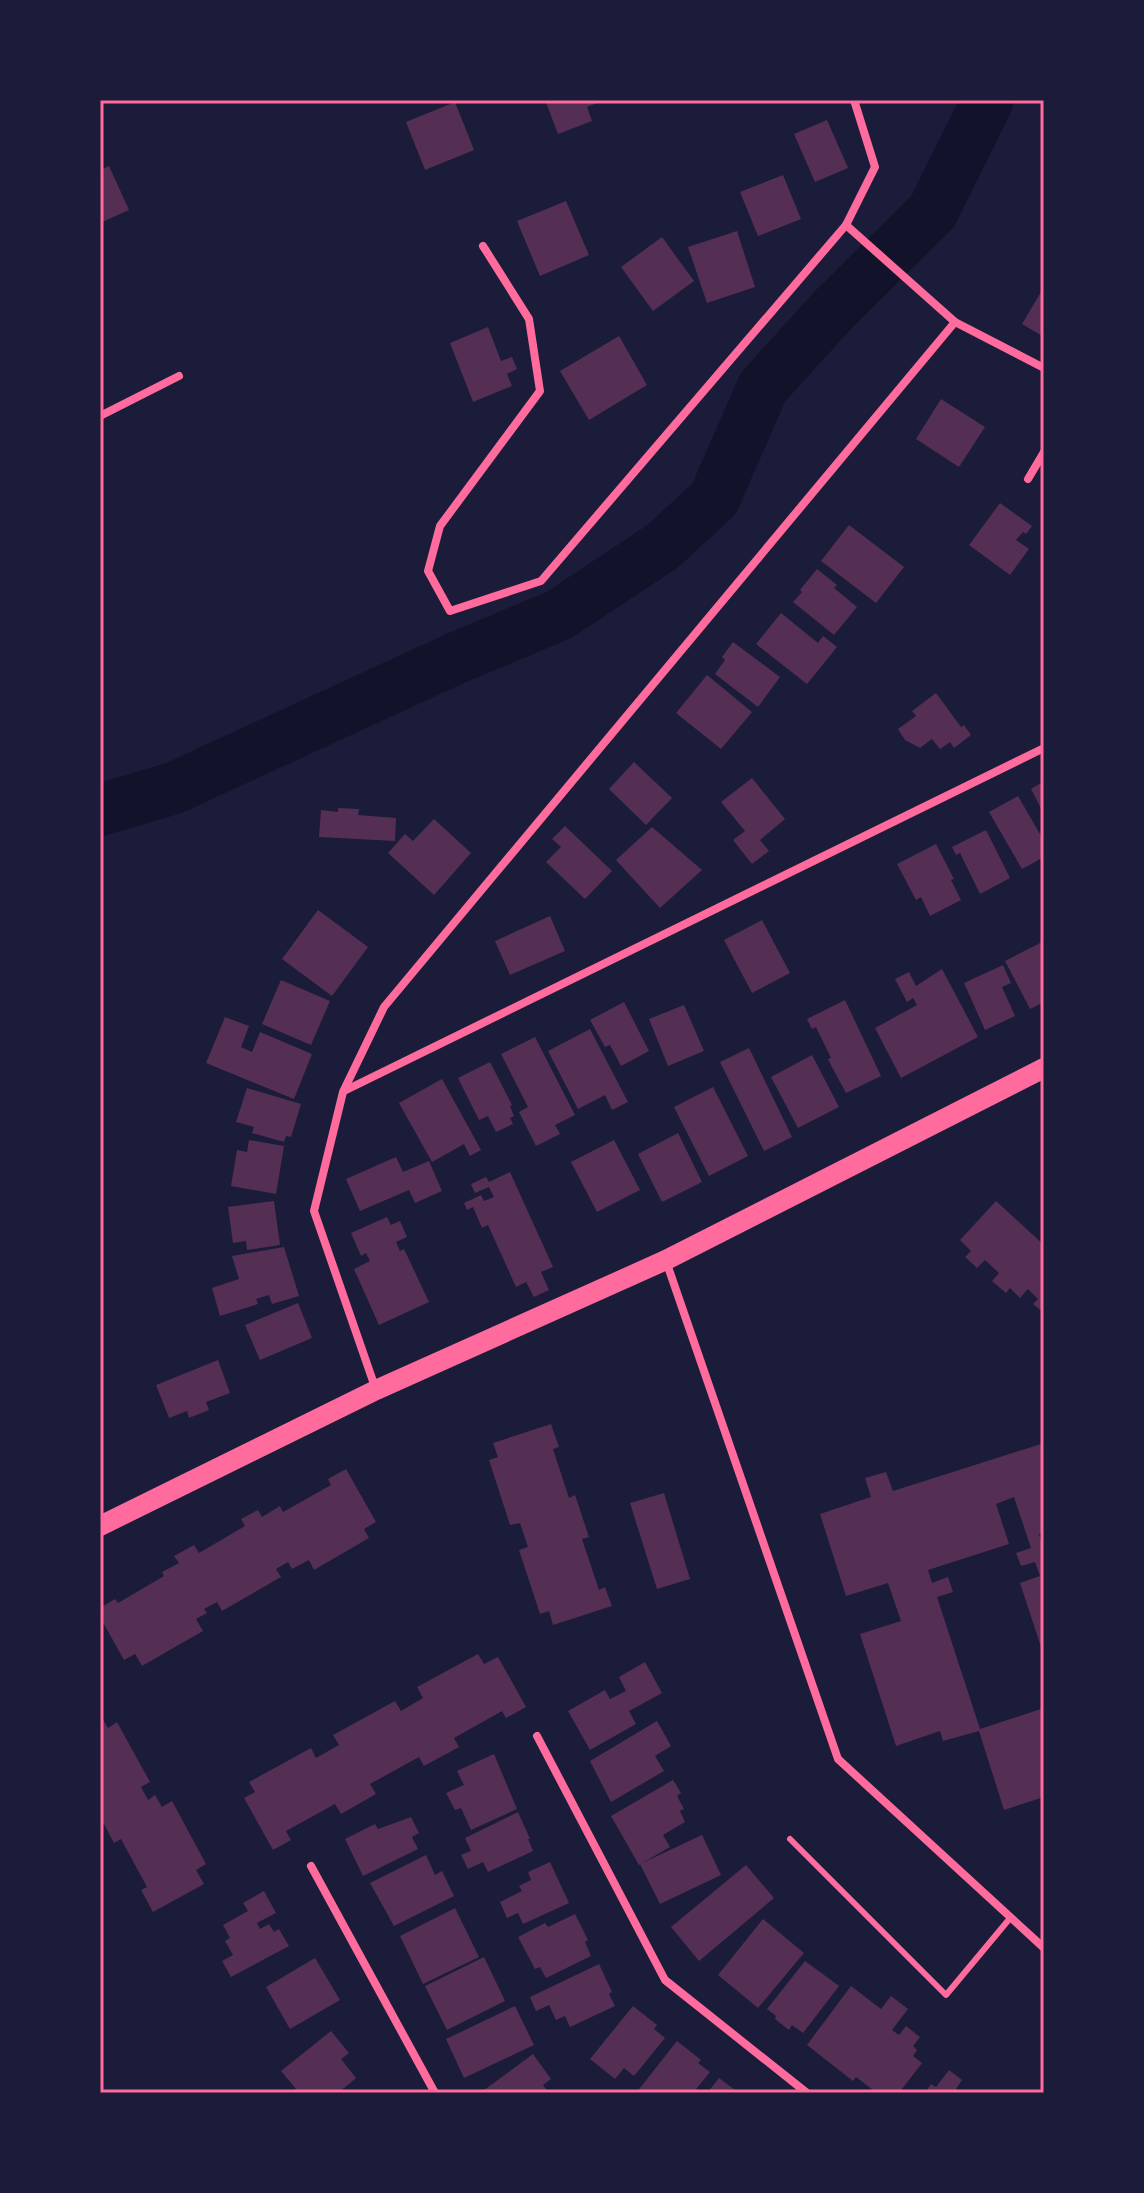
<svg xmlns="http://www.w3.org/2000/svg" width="1144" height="2193" viewBox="0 0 1144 2193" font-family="'Alegreya Sans',sans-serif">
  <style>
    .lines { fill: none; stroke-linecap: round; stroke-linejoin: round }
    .river { stroke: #12122b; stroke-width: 52 }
    .building { fill: #542f53 }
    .service { stroke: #ff6b9d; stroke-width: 6 }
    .minor { stroke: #ff6b9d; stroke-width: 8 }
    .primary { stroke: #ff6b9d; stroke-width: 20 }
    .neatline { fill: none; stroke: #ff6b9d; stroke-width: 3 }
  </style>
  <rect width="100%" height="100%" fill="#1b1b3a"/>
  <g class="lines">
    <path class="river" d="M100,810L174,788L454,659L559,615L663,546L714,499L763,387L833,310L933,211L988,100"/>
  </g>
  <g class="building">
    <path d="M545,100H598L599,102L587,107L592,121L558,134Z"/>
    <path d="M455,102L474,150L425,170L406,122Z"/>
    <path d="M827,120L848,168L815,182L794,134Z"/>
    <path d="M109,166L129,210L100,223V170Z"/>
    <path d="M783,175L801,219L758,236L740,192Z"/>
    <path d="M566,201L589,255L540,276L517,221Z"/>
    <path d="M737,231L755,287L707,303L688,247Z"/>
    <path d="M662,237L694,281L653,311L621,267Z"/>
    <path d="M1044,287V337L1022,324Z"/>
    <path d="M488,327L501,361L512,357L517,369L507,374L512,386L473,402L450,343Z"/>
    <path d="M619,336L647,385L589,420L560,371Z"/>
    <path d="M941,399L985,427L959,467L916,439Z"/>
    <path d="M1000,503L1032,526L1026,534L1023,532L1016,540L1029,549L1010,575L969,545Z"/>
    <path d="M849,525L904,567L876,603L821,561Z"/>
    <path d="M817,569L837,585L834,588L857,607L834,635L793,602L802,592L800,590Z"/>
    <path d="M781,613L818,643L823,636L837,647L807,684L756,644Z"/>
    <path d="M733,642L780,677L758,707L715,674L725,660L722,657Z"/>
    <path d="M707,675L752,712L721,749L676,713Z"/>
    <path d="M936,693L961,727L964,725L971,735L954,748L950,742L940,749L932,739L920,748L905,740L898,729L916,716L912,711Z"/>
    <path d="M634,762L672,798L646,825L609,789Z"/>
    <path d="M752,778L785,819L760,840L769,851L752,864L733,840L745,831L721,802Z"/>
    <path d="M1044,781V814L1031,789Z"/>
    <path d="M1018,796L1044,841V857L1022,869L989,812Z"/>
    <path d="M338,808L359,809L358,815L396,818L395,841L319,837L321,810L338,812Z"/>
    <path d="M434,819L471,853L434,895L388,853L405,834L413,841Z"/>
    <path d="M565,826L612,871L585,899L546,862L561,847L552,839Z"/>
    <path d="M652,827L702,870L660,908L616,860Z"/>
    <path d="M986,830L1010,878L980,894L960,853L956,855L952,847Z"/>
    <path d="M936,844L954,879L951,880L961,900L930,916L921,897L916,900L897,864Z"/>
    <path d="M318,910L368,947L332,996L282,959Z"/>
    <path d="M550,916L565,951L510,975L495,941Z"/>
    <path d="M762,920L790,973L752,993L724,940Z"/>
    <path d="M1044,941V1002L1030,1009L1005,961Z"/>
    <path d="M1003,965L1011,983L1002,987L1015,1016L985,1030L964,983Z"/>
    <path d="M942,969L978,1037L901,1078L875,1028L917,1005L913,998L907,1002L895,979L909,972L916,986Z"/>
    <path d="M281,980L330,1001L311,1045L262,1024Z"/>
    <path d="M845,1000L881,1076L846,1093L833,1069L828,1059L831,1058L816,1027L812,1029L807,1019Z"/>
    <path d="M624,1002L649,1051L621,1066L610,1045L605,1047L590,1020Z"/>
    <path d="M684,1005L704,1051L668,1066L649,1019Z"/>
    <path d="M225,1017L249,1026L241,1047L252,1052L260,1032L312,1054L294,1099L206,1063Z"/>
    <path d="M590,1029L628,1102L612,1110L605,1095L578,1109L548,1051Z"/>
    <path d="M535,1037L575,1115L555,1125L560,1134L536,1146L519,1112L528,1107L501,1054Z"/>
    <path d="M749,1048L792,1137L764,1151L720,1062Z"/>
    <path d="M812,1055L839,1107L798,1128L771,1077Z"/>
    <path d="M490,1062L512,1105L510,1106L514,1116L510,1118L513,1124L496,1132L488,1116L479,1120L458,1078Z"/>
    <path d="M442,1079L481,1150L470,1156L464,1144L432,1162L399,1103Z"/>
    <path d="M713,1087L748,1156L709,1176L674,1107Z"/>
    <path d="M247,1088L301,1104L291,1137L286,1136L284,1142L252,1133L254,1127L236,1122Z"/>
    <path d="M678,1133L702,1182L662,1202L638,1154Z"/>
    <path d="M249,1140L284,1146L276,1194L231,1186L237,1150L247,1152Z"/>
    <path d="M614,1140L640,1190L597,1212L571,1162Z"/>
    <path d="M396,1157L403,1172L429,1161L442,1191L415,1203L409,1190L360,1211L346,1179Z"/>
    <path d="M510,1172L553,1267L541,1272L549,1290L534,1297L526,1282L516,1287L488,1225L482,1228L473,1207L467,1210L464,1203L481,1195L484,1201L494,1197L489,1187L475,1193L471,1184L486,1177L489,1182Z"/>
    <path d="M274,1201L280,1245L247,1250L246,1241L233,1243L228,1207Z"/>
    <path d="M996,1201L1044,1245V1313L1033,1304L1038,1299L1028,1289L1020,1298L1010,1288L1006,1293L992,1281L999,1273L985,1260L977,1268L965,1257L971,1251L960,1240Z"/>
    <path d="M387,1217L391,1225L400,1221L407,1237L396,1242L400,1251L404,1249L429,1302L379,1325L354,1269L370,1261L366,1253L361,1256L351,1233Z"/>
    <path d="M284,1247L299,1296L272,1304L269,1295L256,1299L258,1304L220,1316L212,1288L239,1279L232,1256Z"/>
    <path d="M298,1303L312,1338L260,1360L245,1325Z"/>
    <path d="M218,1360L230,1393L206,1402L209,1410L189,1418L187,1411L169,1418L156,1385Z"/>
    <path d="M551,1424L559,1447L553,1449L569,1498L575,1495L589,1537L582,1539L599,1590L605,1587L612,1606L553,1625L549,1611L540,1614L519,1550L528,1547L520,1523L510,1525L489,1460L498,1457L493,1443Z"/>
    <path d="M1044,1443V1532L1039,1534L1044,1550V1656L1020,1583L1040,1576L1035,1562L1021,1566L1016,1553L1031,1548L1014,1497L996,1504L1009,1544L928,1570L932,1583L948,1577L953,1592L937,1597L980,1729L1044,1708V1797L1004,1810L979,1731L943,1741L940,1731L896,1746L860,1634L901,1621L888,1583L846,1596L820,1514L871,1497L865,1478L886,1472L893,1491Z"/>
    <path d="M346,1469L376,1522L364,1529L369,1538L314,1570L309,1560L292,1569L288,1562L276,1569L281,1577L222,1611L217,1602L204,1609L207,1613L196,1619L203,1631L142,1666L135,1654L124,1660L100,1617V1608L115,1599L118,1603L164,1576L162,1572L179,1563L174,1556L194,1545L199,1553L245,1526L241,1519L258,1510L262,1517L280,1506L283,1512L331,1485L328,1479Z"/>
    <path d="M664,1493L690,1579L657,1589L630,1503Z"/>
    <path d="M478,1654L484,1664L498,1657L526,1707L506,1718L502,1711L454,1738L459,1747L424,1766L419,1757L370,1784L376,1794L341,1814L335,1804L286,1831L291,1840L273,1850L244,1798L255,1792L249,1782L311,1748L316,1758L339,1745L333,1735L395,1701L401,1711L423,1698L417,1687Z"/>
    <path d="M645,1662L662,1693L629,1711L636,1724L590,1750L568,1711L605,1690L610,1699L626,1691L619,1677Z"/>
    <path d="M100,1715L108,1728L117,1722L150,1782L141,1787L148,1800L155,1795L162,1807L172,1801L206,1864L196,1870L204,1884L153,1912L141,1890L147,1887L121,1839L114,1843L104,1824L100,1826Z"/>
    <path d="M657,1721L671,1746L655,1756L664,1771L611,1802L590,1761Z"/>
    <path d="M494,1754L517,1809L471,1830L461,1808L455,1810L446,1793L464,1785L457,1771Z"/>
    <path d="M673,1780L681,1793L677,1796L684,1809L680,1811L685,1822L663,1835L670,1847L639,1865L611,1816Z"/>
    <path d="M518,1812L530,1839H528L533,1851L488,1872L483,1862L468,1869L461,1855L471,1851L465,1838Z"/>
    <path d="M411,1817L419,1833L412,1837L418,1849L363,1876L345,1839L375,1824L378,1829Z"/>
    <path d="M702,1835L721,1875L660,1904L640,1864Z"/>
    <path d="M426,1855L435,1875L442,1871L454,1896L394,1926L370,1883Z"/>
    <path d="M550,1862L569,1903L523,1924L518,1913L507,1918L500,1902L522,1891L519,1886L531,1880L528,1872Z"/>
    <path d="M746,1865L774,1898L699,1961L671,1927Z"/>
    <path d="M264,1891L276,1913L257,1923L260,1929L269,1924L274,1932L279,1929L289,1946L231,1977L222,1961L233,1955L225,1941L230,1938L223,1925L248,1911L243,1903Z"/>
    <path d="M455,1908L479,1957L423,1984L400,1936Z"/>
    <path d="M575,1914L588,1940L585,1942L591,1956L546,1978L540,1967L535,1969L518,1937L545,1923L548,1927Z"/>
    <path d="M763,1919L804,1953L758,2008L718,1975Z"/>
    <path d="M484,1957L505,2001L447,2030L425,1986Z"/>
    <path d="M315,1958L340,2000L290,2029L266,1987Z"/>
    <path d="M805,1961L839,1986L803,2033L792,2025L789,2030L775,2019L776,2016L767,2009Z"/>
    <path d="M599,1964L612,1992L609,1994L615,2006L570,2027L565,2016L556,2020L549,2005L536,2011L530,1997Z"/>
    <path d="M851,1986L881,2009L891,1996L908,2009L892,2030L899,2035L906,2026L920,2037L913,2046L917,2050L913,2056L922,2063L899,2093H877L856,2077L853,2081L807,2045Z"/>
    <path d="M515,2006L534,2045L464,2078L446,2039Z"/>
    <path d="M633,2006L657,2025L654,2029L665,2038L634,2076L624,2068L615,2079L590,2059Z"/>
    <path d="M331,2031L349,2053L341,2059L356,2078L338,2093H291L296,2089L281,2071Z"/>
    <path d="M677,2041L701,2060L698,2063L710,2072L693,2093H636Z"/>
    <path d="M533,2054L551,2079L543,2085L549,2093H480Z"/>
    <path d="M949,2070L962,2080L956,2089L962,2093H925L931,2084L936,2087Z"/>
    <path d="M719,2078L739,2093H707Z"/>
  </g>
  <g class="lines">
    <path class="service" d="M790,1839L946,1995L1011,1917"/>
    <g class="minor">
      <path d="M846,225L955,322L1044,368"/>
      <path d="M483,246L529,319L540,391L440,526L428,571L450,611L541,581L846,225L875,167L854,100"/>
      <path d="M100,416L179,376"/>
      <path d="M1028,479L1044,452"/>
      <path d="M344,1091L1044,748"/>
      <path d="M666,1261L838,1759L1044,1948"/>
      <path d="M375,1387L314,1211L343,1092L384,1007L955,322"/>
      <path d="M537,1736L665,1980L807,2093"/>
      <path d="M311,1866L435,2093"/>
    </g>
    <path class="primary" d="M100,1526L376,1390L666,1260L1044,1068"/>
  </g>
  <rect width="1144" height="2193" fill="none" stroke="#1b1b3a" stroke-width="204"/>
  <rect x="102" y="102" width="940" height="1989" class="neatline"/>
</svg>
